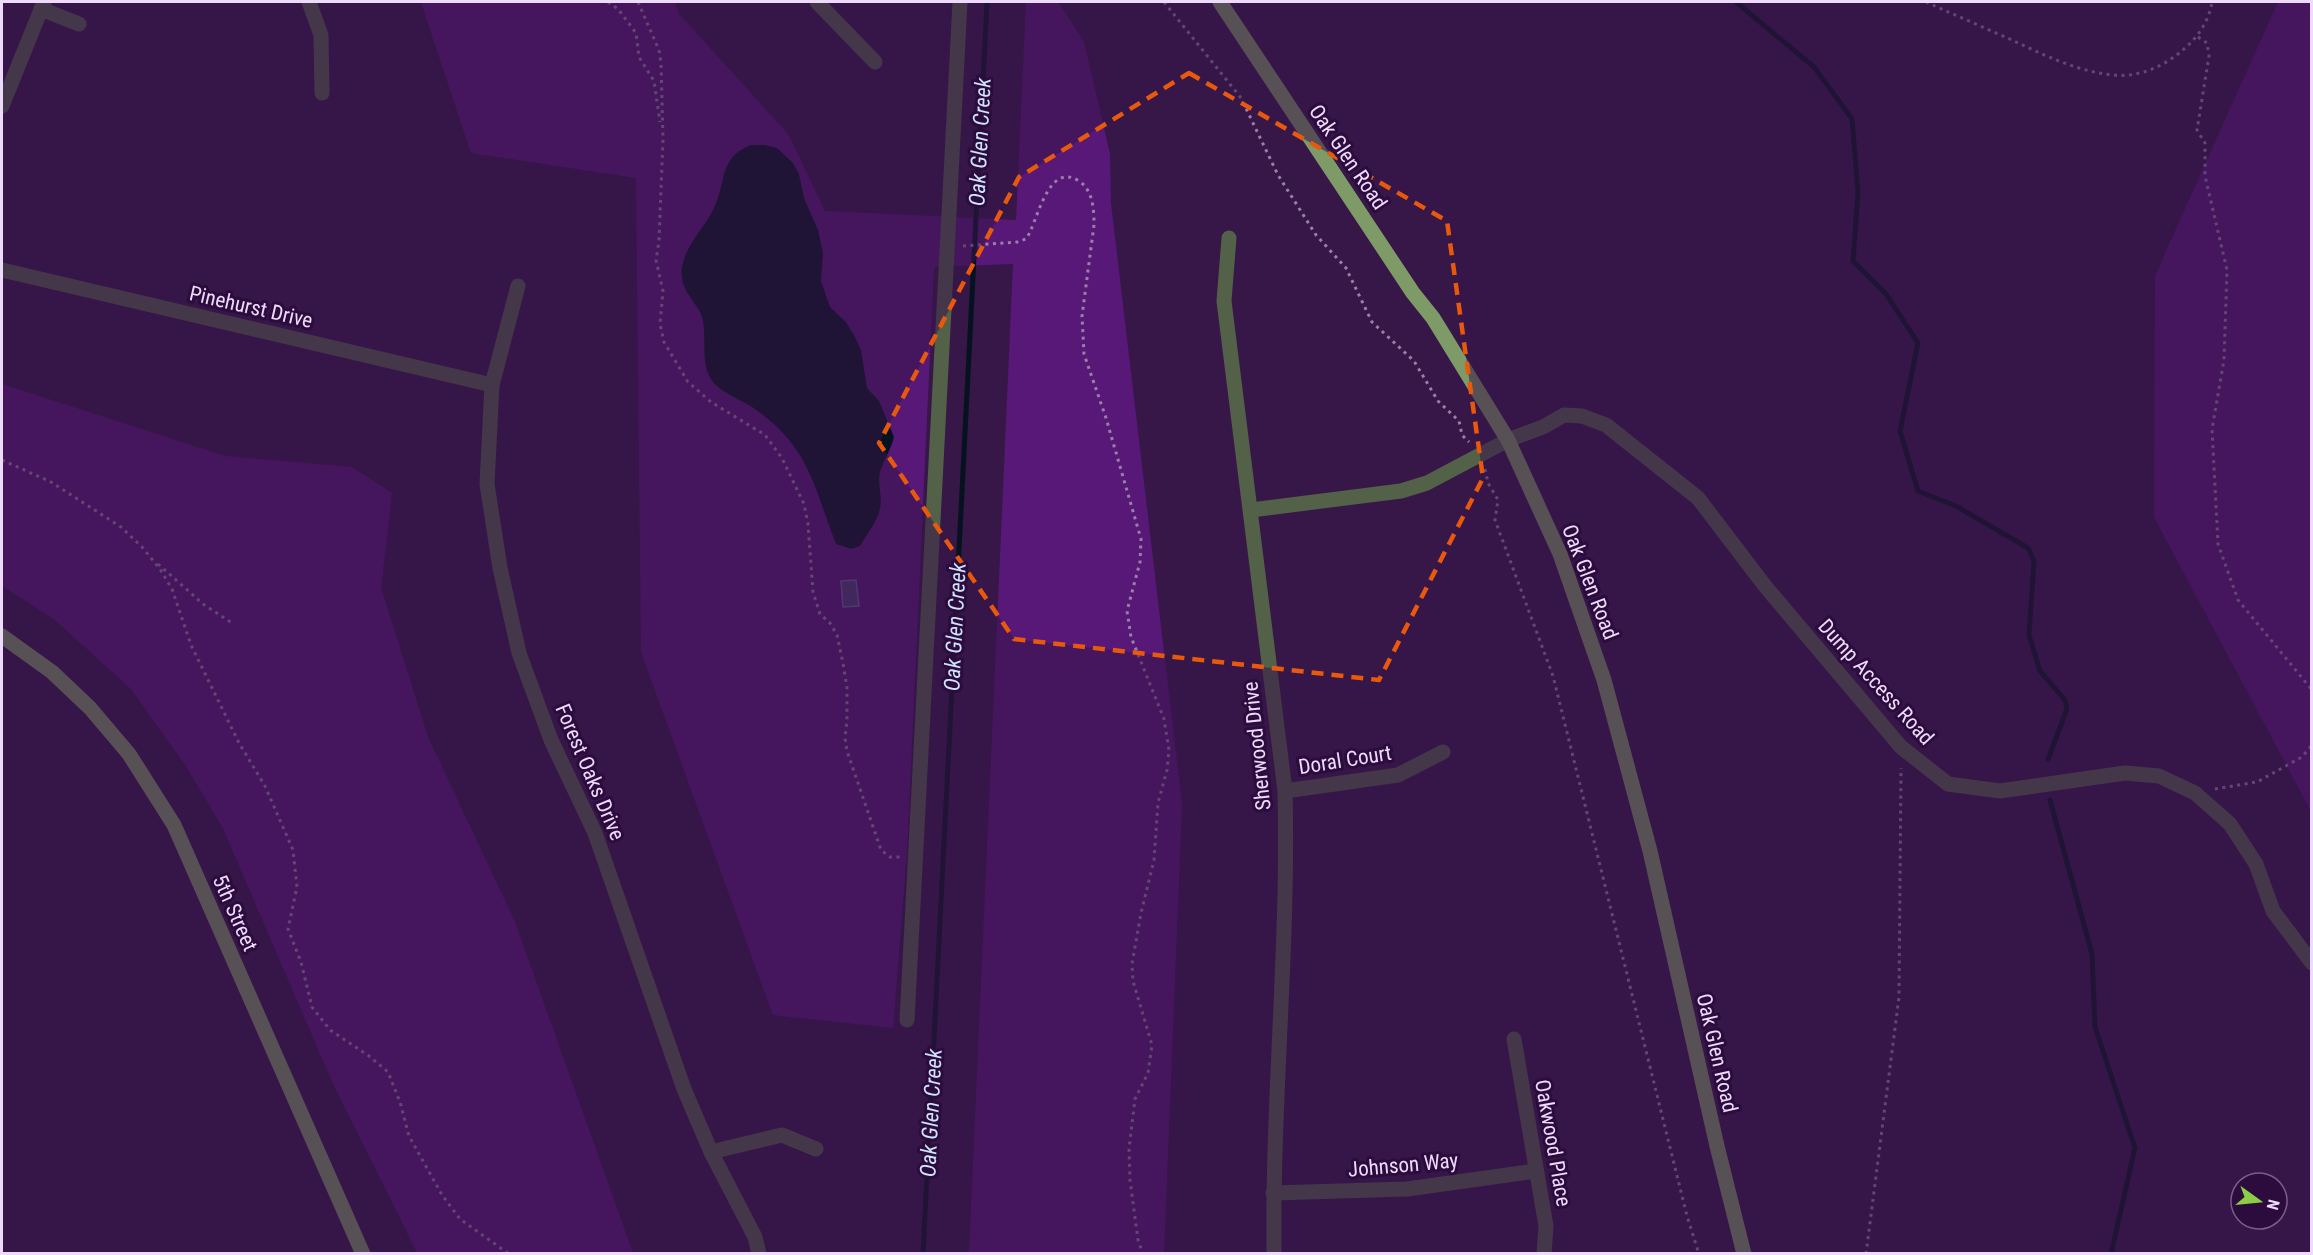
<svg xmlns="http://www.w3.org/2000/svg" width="2313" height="1255" viewBox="0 0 2313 1255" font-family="'Roboto Condensed',sans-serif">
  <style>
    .green { fill: #581877 }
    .water { fill: #061220 }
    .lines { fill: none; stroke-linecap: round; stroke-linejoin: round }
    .stream { stroke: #061220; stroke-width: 5 }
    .building { fill: #4c3f79; stroke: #6e629f; stroke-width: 1.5 }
    .path { stroke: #9980a8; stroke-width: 3; stroke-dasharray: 3 4.5; stroke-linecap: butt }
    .minor { stroke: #536149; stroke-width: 15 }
    .major { stroke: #7e9a67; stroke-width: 15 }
    .marked { fill: none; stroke: #e8590c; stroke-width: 4.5; stroke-dasharray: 12 8; stroke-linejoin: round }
    .labels { text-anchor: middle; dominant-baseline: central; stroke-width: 6; stroke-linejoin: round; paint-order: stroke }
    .street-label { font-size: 21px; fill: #eedbfb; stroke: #2c0b3d }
    .water-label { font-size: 22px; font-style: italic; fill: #cfe4fc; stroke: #2c0b3d }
  </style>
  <rect width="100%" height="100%" fill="#371648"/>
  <g class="green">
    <path d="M421,2H675L679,14L788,134L825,211L1016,220L1026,2H1058L1084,42L1110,154L1111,203L1182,804L1164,1253H969L1013,264L934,267L907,851L893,1028L773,1015L641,652L636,178L471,153Z"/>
    <path d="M2278,2H2312L2311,811L2154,517L2155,276Z"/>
    <path d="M2,384L225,456L352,467L392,493L381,588L428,737L515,922L633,1253H417L330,1077L223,828L186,766L131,689L54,619L2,586Z"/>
  </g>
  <path class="water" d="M751,145H765L777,148L793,163L799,174L804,198L818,230L823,253L821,281L830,307L846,322L854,335L861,350L867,388L879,401L894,437C891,449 884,460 880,472C877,484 883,497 880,509C877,522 867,534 860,546L851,549L836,544C823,512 815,476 795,448C784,432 768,418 752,407C741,400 727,395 717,386C696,368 710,332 700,312C690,295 677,285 683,263C688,242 705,227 714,208C727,181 718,158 751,145Z"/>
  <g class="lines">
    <g class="stream">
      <path d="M1736,2L1814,67L1852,119L1858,192L1853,261L1886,294L1918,343L1900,431L1918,491L1956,506L2028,548L2034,561L2029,635L2040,671L2065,700L2067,709L2048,759"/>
      <path d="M2050,800L2092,954L2095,1027L2135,1148L2111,1254"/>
      <path d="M923,1254L987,2"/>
    </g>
  </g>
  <path class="building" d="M856,580L859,606L843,607L841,581Z"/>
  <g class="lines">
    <g class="path">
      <path d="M608,2L618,9L636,33L639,57L654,81L660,122"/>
      <path d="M638,2L659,50L661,63L663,139L659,241L656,260L663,291L660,324L664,342L688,382L711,402L765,435L782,458L804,504L808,524L813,592L820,614L830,623L837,635L843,663L847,688V720L845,738L847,751L881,850L890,857H900"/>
      <path d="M1164,2L1241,98L1278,175L1316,235L1346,268L1372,322L1414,361L1438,401L1459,421L1462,435L1469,442"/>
      <path d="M1926,2C1955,15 1985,28 2014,41C2046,56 2079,72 2114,75C2139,78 2167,65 2185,48C2199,36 2209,20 2212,2"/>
      <path d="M2198,37L2207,43L2209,56L2197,130L2205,143V176L2227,270L2224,360L2212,429L2218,544L2238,600L2312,690"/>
      <path d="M963,246L1017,242L1026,239C1037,225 1047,160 1079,181C1093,190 1094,210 1094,225L1082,316L1084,354L1106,418L1141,539L1140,562L1127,611L1131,637L1164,719L1169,750L1167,770L1158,803L1154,860L1141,913L1132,964L1133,981L1152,1045L1148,1073L1135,1099L1129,1149L1130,1180L1138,1240L1143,1254"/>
      <path d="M2,460L51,482L121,527L142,547L160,569L172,589L191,645L239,743L265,786L293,850L297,887L288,929L301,962L312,1007L330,1030L369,1056L388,1072L400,1102L409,1136L442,1195L460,1219L509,1254"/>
      <path d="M1485,469L1488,483L1498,500L1495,520L1553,676L1687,1216L1699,1254"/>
      <path d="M158,564L203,604L232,623"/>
      <path d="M2215,789L2257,782L2302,757L2312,745"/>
      <path d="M1866,1254L1899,997L1901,768"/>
    </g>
    <g class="minor">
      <path d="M309,2L321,35L322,93"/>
      <path d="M817,2L875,62"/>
      <path d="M41,9L79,24"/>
      <path d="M2,106L44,2"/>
      <path d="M1229,238L1224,301L1285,791C1289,945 1272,1099 1274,1254"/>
      <path d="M2,270L492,385"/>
      <path d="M518,286L492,385L487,484L500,568L519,653L551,740L595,833L684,1089L711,1152L755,1237L759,1254"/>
      <path d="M1251,510L1401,491L1427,483L1508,440L1543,427L1564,415L1582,416L1606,425L1698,498L1765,586L1901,747L1948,784L2000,791L2125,773L2159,776L2195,793L2230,824L2256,864L2273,911L2312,963"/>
      <path d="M1285,791L1398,775L1443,752"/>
      <path d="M907,1020L960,2"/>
      <path d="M1514,1039L1546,1226L1544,1254"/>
      <path d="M711,1152L782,1135L816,1149"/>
      <path d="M1273,1193L1407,1189L1536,1171"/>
    </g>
    <g class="major">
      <path d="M1220,2L1413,293L1433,318L1508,440L1560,554L1604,680L1650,851L1717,1146L1744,1254"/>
      <path d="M2,636L52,672L90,708L129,754L174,825L363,1254"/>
    </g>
  </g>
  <path d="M0 0H2313V1255H0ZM1189,73L1447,221L1483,478L1379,680L1014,639L879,443L1019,177Z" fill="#371648" fill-opacity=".55" fill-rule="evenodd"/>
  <path class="marked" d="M1189,73L1447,221L1483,478L1379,680L1014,639L879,443L1019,177Z"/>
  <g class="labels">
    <g class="street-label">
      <text transform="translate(1348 157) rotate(56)">Oak Glen Road</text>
      <text transform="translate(251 307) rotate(13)">Pinehurst Drive</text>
      <text transform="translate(1590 582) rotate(69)">Oak Glen Road</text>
      <text transform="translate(1876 682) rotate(48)">Dump Access Road</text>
      <text transform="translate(1257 746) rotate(-96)">Sherwood Drive</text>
      <text transform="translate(1345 760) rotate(-9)">Doral Court</text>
      <text transform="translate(590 772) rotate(67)">Forest Oaks Drive</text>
      <text transform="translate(235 913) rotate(66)">5th Street</text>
      <text transform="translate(1717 1053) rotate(77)">Oak Glen Road</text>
      <text transform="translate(1553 1143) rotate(80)">Oakwood Place</text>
      <text transform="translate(1403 1165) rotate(-5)">Johnson Way</text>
    </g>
    <g class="water-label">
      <text transform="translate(980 142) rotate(-87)">Oak Glen Creek</text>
      <text transform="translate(955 627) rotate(-87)">Oak Glen Creek</text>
      <text transform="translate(931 1113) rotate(-87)">Oak Glen Creek</text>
    </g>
  </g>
  <rect width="2313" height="1255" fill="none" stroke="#eedbfb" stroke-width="6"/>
  <g transform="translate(2259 1201) rotate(105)"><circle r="28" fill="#2c0b3d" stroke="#7a5e89" stroke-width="1.5"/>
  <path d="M0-4.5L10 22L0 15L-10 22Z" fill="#8cce45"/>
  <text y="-9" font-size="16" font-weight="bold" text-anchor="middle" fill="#eedbfb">N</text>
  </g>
</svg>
